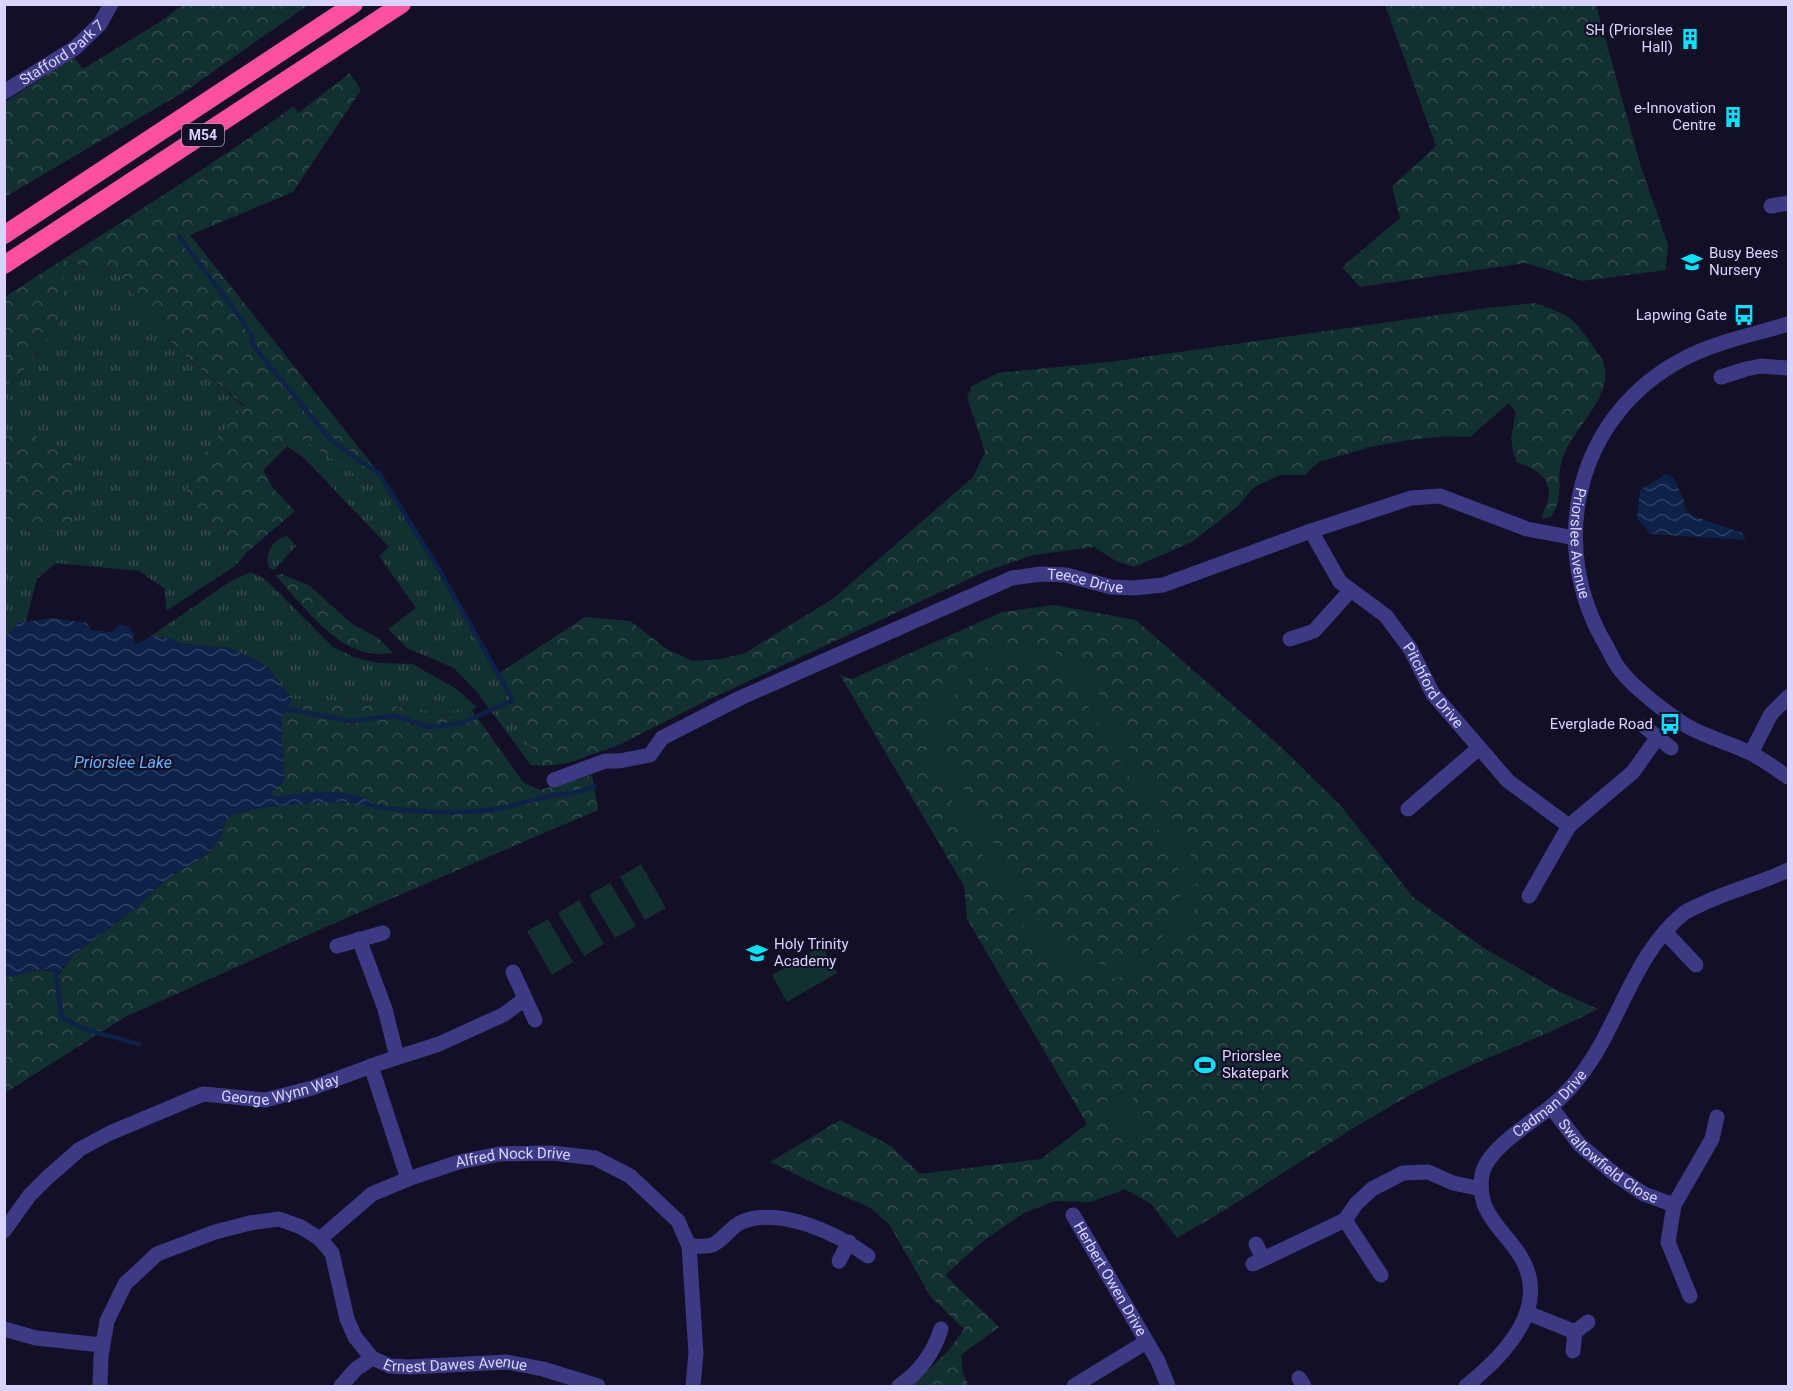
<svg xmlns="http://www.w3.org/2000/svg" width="1793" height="1391" viewBox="0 0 1793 1391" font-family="Roboto,sans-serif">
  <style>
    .grass { fill: url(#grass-tufts) }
    .forest { fill: url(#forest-crowns) }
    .pitch { fill: #12302f; fill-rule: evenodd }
    .water { fill: url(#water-waves) }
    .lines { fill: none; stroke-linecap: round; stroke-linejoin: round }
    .stream { stroke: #0c2248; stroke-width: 4.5 }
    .minor { stroke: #3d3a85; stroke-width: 15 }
    .highway { stroke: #ff4fa3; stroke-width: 18 }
    .labels { text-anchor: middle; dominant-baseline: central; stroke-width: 4.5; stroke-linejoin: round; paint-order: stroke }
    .shield { fill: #130f26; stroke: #9e99be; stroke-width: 1.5 }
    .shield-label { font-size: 14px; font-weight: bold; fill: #d9d4ff }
    .poi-label { font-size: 15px; fill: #d9d4ff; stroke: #130f26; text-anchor: end }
    .street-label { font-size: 15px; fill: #d9d4ff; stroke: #130f26 }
    .water-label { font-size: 16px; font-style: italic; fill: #62b6ff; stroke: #130f26 }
  </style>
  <defs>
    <pattern id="grass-tufts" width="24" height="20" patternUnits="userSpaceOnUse" patternTransform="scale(1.5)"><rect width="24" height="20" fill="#12302f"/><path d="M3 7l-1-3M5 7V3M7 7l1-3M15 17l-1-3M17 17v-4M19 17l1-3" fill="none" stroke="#344d4e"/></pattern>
    <pattern id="forest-crowns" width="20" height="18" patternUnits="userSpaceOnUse" patternTransform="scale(1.5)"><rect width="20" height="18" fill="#12302f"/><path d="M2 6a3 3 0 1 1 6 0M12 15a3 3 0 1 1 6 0" fill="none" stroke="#344d4e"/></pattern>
    <pattern id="water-waves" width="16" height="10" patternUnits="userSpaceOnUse" patternTransform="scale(1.5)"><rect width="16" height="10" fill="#0c2248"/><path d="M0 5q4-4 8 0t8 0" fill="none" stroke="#2f4163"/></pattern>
  </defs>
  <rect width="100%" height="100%" fill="#130f26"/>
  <g class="grass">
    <path d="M63,258L95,271L115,270L178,350L245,407L235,418L202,514L246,553L235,566L166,611L165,589L139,571L56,563L37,579L26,621L17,623L14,630L5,636L4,385L19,378L62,318Z"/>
    <path d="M298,435L369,484L379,473L434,561L513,700L504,704L543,766L531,765L477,692L454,668L407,648L388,629L416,608L379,556L389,547L305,459L287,446Z"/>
    <path d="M287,536L296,546L274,570L269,568C264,553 272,540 287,536Z"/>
    <path d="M251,572L266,580L333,647L356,658L379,663L412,664L455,688L477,707L472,710L438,716L381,703L292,699L267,666L231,648L180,644L172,639L151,636L231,581Z"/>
  </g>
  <g class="forest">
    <path d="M183,4L308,5L187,90L5,197V102L74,57L83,69L163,20Z"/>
    <path d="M1385,5H1596L1641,167L1668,245L1666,270L1582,281L1526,263L1360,287L1342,267L1400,218L1392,186L1436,146Z"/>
    <path d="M350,73L361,90L293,192L190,235L379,473L369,484L298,436L263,470L273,488L295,511L246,553L202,514L187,490L207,449L245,406L178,350L115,270L95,271L64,258L62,318L19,378L5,385V297C101,234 200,174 294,106L298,113Z"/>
    <path d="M1535,303C1568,315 1572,315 1592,345C1597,353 1604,359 1605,369C1610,402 1568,432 1561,464C1556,485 1565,495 1551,517L1542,519C1543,509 1546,508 1548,500C1554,479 1533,467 1517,462C1509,443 1511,434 1516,413L1509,403L1470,437L1446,436L1409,440L1370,447L1319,462L1305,475H1280L1254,487L1238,506L1192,542L1134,567L1116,561L1094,547L1033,555L984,572L708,700L619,745L568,763L543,766L504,704L513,699L498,674L585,617L630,621L667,649L692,661L721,659L745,653L834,598L973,477L985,452L967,397L972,386L998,373L1109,362L1487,308Z"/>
    <path d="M32,434L71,460L73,523L43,534L5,528V436Z"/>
    <path d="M282,574L310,586L352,624L377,637L393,653C386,653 377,655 370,653C332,648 300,601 275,575Z"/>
    <path d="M1054,605L1136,620L1283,749L1341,806L1413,897L1484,948L1560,992L1598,1009C1536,1041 1468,1063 1407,1097C1328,1140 1256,1194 1177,1238L1151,1204L1125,1189L1091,1202L1054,1201L1024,1213L983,1241L945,1275L999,1327L961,1355L963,1373L969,1386H912L949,1350L964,1329L931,1297L889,1224L869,1207L826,1189L770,1162L840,1120L891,1146L920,1174L1041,1159L1087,1124L967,919L964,886L840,675L852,679L1002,612Z"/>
    <path d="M292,699L381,703L438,716L472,710L523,782L540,790L592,775L598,810L337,922L125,1017L5,1093V1096V977C23,973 41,966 59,974L73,955L140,905L152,892L174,874L206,855L220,839L226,820L234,814L267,807L324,802L355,803L365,798C334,792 305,793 274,797L270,794L284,781L281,718Z"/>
  </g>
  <g class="pitch">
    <path d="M1023,644C1050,647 1071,658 1090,678L1191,855C1195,870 1198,885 1196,901C1181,987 1073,1006 1027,932L924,752L928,749C923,688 963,647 1023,644ZM1015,659C1041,660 1063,670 1080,691L1175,858C1200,925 1133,988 1069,955C1057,948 1048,936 1040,925L946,757C935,706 964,666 1015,659Z"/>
    <path d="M641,864L666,908L645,920L620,877Z"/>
    <path d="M610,883L636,926L615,938L589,895Z"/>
    <path d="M579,900L604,944L584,956L558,913Z"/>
    <path d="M548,919L573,962L552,975L527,931Z"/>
    <path d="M822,946L837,973L787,1002L772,975Z"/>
    <path d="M1128,1089L1154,1134L1130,1148L1104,1103Z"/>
  </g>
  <g class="water">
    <path d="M1666,474L1674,478L1684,501L1685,510L1693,516L1742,533L1746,540L1650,534L1637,518L1640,490Z"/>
    <path d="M52,618L87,623L91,630L111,632L120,624L128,627L135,635L132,638L137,644L151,636L172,639L180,644L231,648L267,666L292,699L281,718L284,781L270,794L274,797C305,793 346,786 373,803V808L355,803L324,802L267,807L234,814L226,820L220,839L206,855L174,874L152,892L140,905L73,955L56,976L49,969L36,970L5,978V636L14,630L17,623Z"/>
  </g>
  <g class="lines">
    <g class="stream">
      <path d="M179,237L228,301L252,335V344L328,437L354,457L379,473L434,561L513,700L462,723L430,727L395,716L351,721L287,709"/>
      <path d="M373,806C407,812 467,815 501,808C518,805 534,799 550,796C568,793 578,794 594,786"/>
      <path d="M56,976L62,1018L87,1030L139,1044"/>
    </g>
    <g class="minor">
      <path id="s1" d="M4,92L75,48L100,24L111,4"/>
      <path d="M1771,206L1788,203"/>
      <path id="s2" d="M1788,324C1756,334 1715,342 1685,358C1576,414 1545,545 1607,647C1611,655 1615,664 1621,671C1635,689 1668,714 1687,726C1706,737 1730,743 1750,753C1763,759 1776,769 1788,777"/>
      <path d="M1721,377L1746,369L1761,366L1788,368"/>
      <path id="s3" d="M1311,531L1340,582L1386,616L1411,650L1433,694L1508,781L1569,826L1633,772L1657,738"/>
      <path d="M1290,639L1314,631L1350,591"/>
      <path d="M1645,727L1671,748"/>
      <path d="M1751,753L1771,714L1788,697"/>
      <path id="s4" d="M554,780L605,761H619L650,755L662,738L740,698L1012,578L1041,574L1066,575L1111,587L1133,588L1163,585L1311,531L1411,498L1440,496L1527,529L1575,538"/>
      <path d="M1408,809L1479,748"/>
      <path d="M1529,896L1569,826"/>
      <path d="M1665,932L1696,965"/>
      <path d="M359,939L385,1009L397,1057"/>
      <path d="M337,946L383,933"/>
      <path d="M513,972L535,1020"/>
      <path d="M371,1066L408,1179"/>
      <path id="s5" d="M1551,1107L1580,1145L1617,1176L1644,1194L1674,1205"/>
      <path id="s6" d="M1073,1215L1158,1361L1168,1386"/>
      <path d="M1345,1220L1381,1275"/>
      <path id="s7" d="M4,1231L29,1196L48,1177L80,1149L110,1133L203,1094L265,1100L312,1088L377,1064L439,1044L503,1015L525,999"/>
      <path id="s8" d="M320,1239L372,1194L408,1179L459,1162L499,1154L552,1153L595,1158L630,1176L678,1221L689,1246L696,1353L693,1386"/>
      <path d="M1256,1244L1263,1259"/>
      <path d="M689,1246C696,1246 707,1247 712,1245C724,1240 731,1226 742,1222C780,1206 838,1234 868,1256"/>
      <path d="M839,1261L849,1242"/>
      <path d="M1253,1264L1345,1220L1356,1204L1372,1189L1403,1173L1428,1172L1453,1183L1481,1189"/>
      <path d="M1690,1296L1668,1242L1674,1205L1712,1139L1717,1117"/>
      <path d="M1528,1313L1575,1332L1573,1351"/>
      <path d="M4,1329L36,1338L102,1345"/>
      <path d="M1575,1332L1588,1322"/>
      <path d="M1299,1378L1304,1386"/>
      <path id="s9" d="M100,1386L101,1356L107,1321L125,1284L157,1254L215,1232L250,1223L279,1219L301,1227L320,1239L332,1253L347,1319L355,1337L372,1358L390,1366L409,1367L507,1362L543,1369L598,1386"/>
      <path d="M341,1386L356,1369L372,1358"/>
      <path d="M899,1386C919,1373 934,1352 941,1329"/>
      <path d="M1074,1386L1146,1342"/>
      <path id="s10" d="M1466,1386C1505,1355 1553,1306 1519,1254C1501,1227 1476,1212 1482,1175C1486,1150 1529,1124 1548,1109C1558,1101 1569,1090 1577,1080C1619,1029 1631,956 1684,913C1690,909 1698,906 1704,903C1732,890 1761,883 1788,870"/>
    </g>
    <g class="highway">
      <path d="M4,235L354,4"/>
      <path d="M4,265L402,4"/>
    </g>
  </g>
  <defs>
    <symbol id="building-bare" viewBox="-9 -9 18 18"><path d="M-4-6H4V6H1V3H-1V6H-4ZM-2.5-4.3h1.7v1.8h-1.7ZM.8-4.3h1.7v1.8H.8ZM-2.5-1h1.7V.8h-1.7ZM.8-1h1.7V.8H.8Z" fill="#00e5ff" stroke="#130f26" stroke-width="2.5" paint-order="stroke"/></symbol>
    <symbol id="school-bare" viewBox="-9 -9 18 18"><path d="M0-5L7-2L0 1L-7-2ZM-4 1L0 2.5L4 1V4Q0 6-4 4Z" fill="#00e5ff" stroke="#130f26" stroke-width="2.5" paint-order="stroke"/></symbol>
    <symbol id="bus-bare" viewBox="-9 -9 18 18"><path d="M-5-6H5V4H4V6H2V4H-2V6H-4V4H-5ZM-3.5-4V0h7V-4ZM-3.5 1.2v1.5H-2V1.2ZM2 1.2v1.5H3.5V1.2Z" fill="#00e5ff" stroke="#130f26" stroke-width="2.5" paint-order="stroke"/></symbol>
    <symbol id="stadium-bare" viewBox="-9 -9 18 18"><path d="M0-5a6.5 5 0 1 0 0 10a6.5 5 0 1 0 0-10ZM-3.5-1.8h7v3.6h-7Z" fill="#00e5ff" stroke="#130f26" stroke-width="2.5" paint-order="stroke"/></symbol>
  </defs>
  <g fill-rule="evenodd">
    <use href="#building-bare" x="1675" y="24" width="30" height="30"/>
    <use href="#building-bare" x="1718" y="102" width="30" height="30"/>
    <use href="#school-bare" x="1677" y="247" width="30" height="30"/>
    <use href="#bus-bare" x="1729" y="300" width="30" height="30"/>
    <use href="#bus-bare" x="1655" y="709" width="30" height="30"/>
    <use href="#school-bare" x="742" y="938" width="30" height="30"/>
    <use href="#stadium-bare" x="1190" y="1050" width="30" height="30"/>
  </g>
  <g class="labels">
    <rect class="shield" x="182" y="124" width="42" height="22" rx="4.5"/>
    <g class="shield-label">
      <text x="203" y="135">M54</text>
    </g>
    <g class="poi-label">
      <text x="1673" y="30">SH (Priorslee<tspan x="1673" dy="17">Hall)</tspan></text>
      <text x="1716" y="108">e-Innovation<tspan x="1716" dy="17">Centre</tspan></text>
      <text x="1709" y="253" text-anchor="start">Busy Bees<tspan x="1709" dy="17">Nursery</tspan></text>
      <text x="1727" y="315">Lapwing Gate</text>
      <text x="1653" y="724">Everglade Road</text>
      <text x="774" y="944" text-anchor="start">Holy Trinity<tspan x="774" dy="17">Academy</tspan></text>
      <text x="1222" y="1056" text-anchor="start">Priorslee<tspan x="1222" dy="17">Skatepark</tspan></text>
    </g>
    <g class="street-label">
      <text stroke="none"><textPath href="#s1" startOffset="70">Stafford Park 7</textPath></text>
      <text stroke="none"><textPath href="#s2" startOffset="336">Priorslee Avenue</textPath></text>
      <text stroke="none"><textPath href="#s4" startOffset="580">Teece Drive</textPath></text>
      <text stroke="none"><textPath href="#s3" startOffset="200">Pitchford Drive</textPath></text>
      <text stroke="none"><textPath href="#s7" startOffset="326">George Wynn Way</textPath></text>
      <text stroke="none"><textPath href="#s10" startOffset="348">Cadman Drive</textPath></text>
      <text stroke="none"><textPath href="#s5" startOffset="80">Swallowfield Close</textPath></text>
      <text stroke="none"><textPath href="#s8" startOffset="216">Alfred Nock Drive</textPath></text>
      <text stroke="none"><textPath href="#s6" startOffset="74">Herbert Owen Drive</textPath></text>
      <text stroke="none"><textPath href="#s9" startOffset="542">Ernest Dawes Avenue</textPath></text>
    </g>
    <g class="water-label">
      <text x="123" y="762">Priorslee Lake</text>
    </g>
  </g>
  <rect width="1793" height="1391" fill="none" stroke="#d9d4ff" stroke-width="12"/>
</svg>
